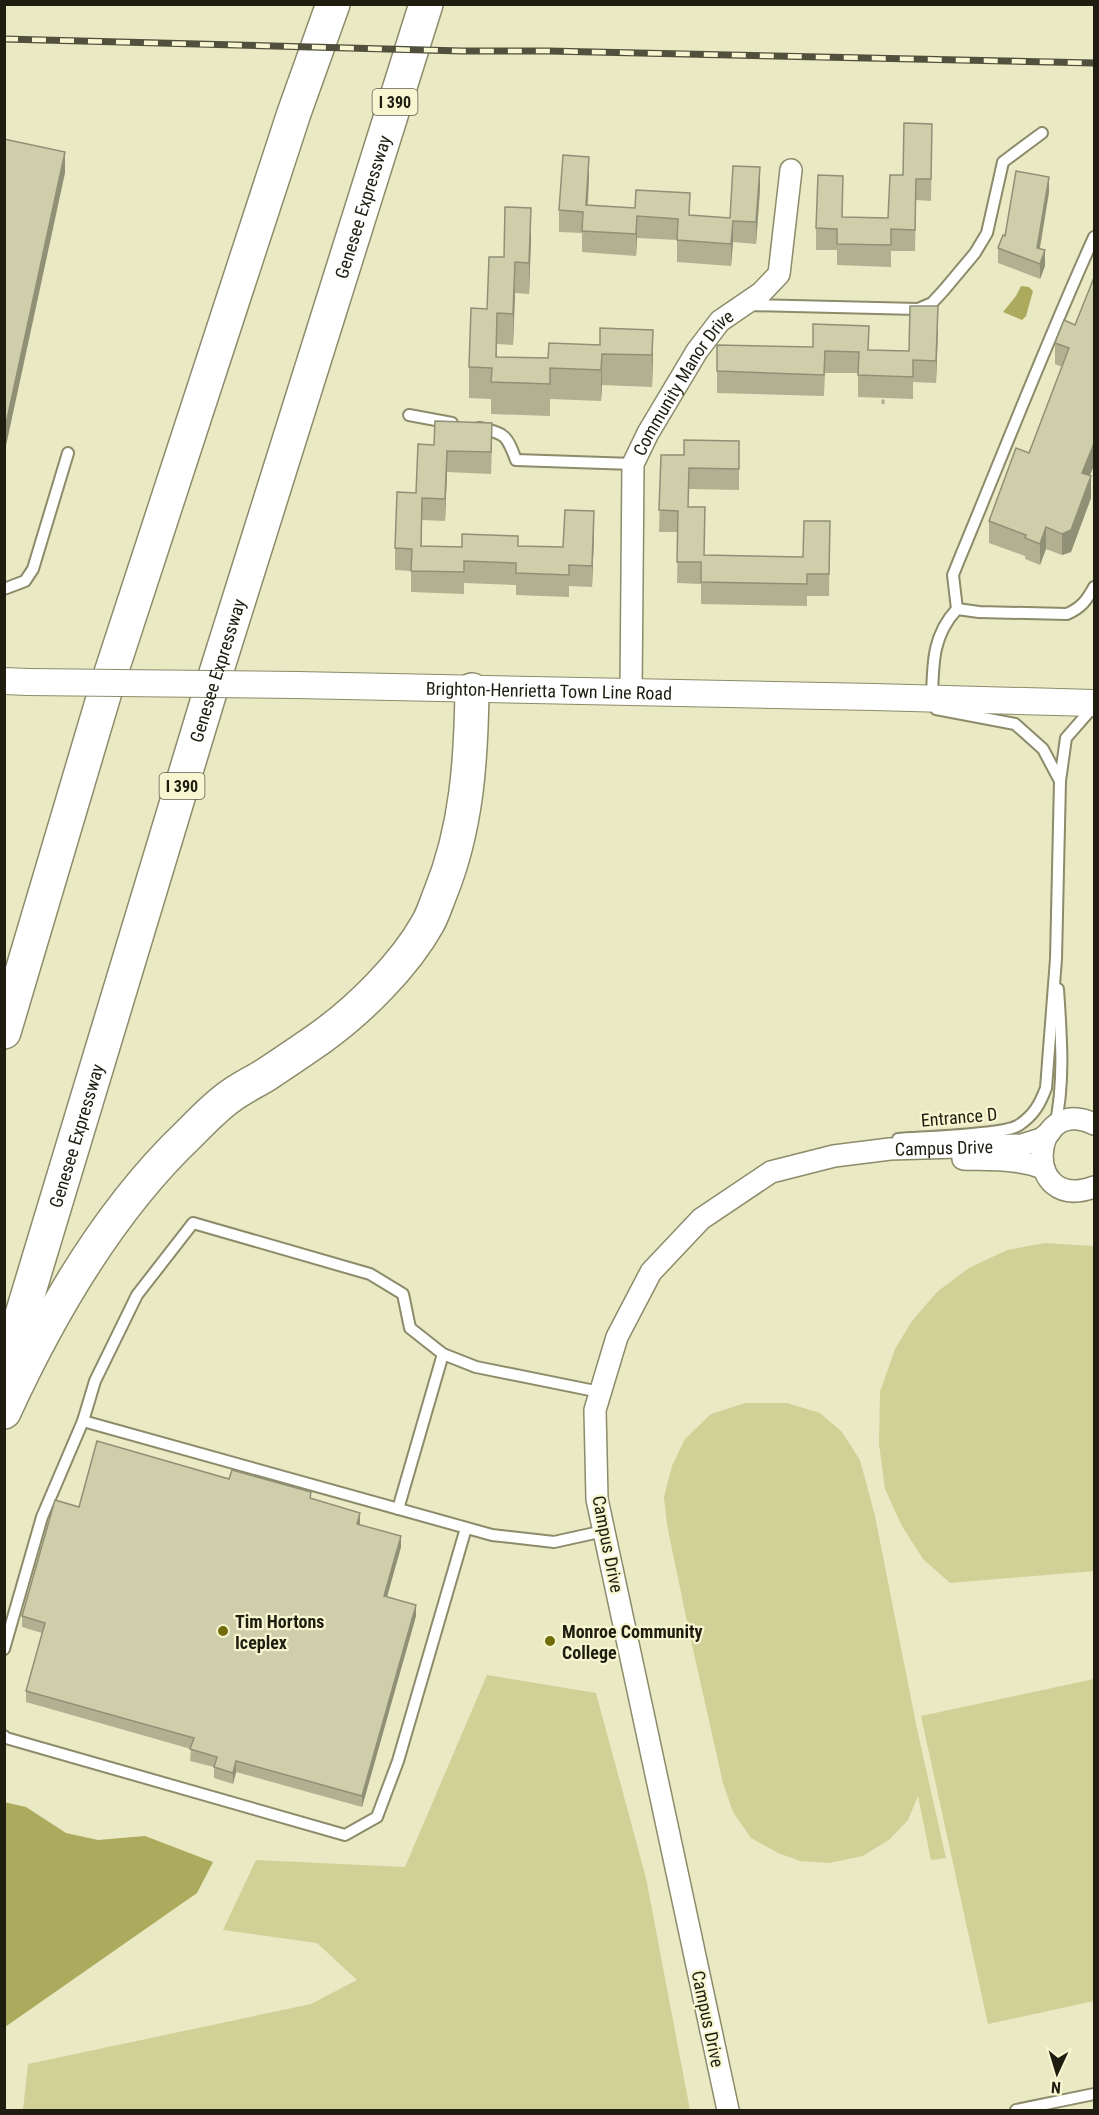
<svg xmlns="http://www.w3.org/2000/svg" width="1099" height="2115" viewBox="0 0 1099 2115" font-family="'Roboto Condensed',sans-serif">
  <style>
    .green { fill: #d1d097 }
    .water { fill: #acaa5d }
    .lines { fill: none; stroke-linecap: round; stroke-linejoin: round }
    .service-casing { stroke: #8c8b6a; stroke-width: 14 }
    .minor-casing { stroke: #8c8b6a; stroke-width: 24 }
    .tertiary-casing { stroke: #8c8b6a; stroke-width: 28 }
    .motorway-casing { stroke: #8c8b6a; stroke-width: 36 }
    .path { stroke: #abab8d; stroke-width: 3; stroke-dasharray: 4.5 3; stroke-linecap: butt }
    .service { stroke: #fff; stroke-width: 10 }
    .minor { stroke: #fff; stroke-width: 21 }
    .tertiary { stroke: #fff; stroke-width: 26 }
    .motorway { stroke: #fff; stroke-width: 33 }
    .rail-casing { stroke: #51503d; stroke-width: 7 }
    .rail { stroke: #f6f6d1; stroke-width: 4.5; stroke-dasharray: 14; stroke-linecap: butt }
    .tertiary-bridge-casing { stroke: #8c8b6a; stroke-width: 28; stroke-linecap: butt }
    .tertiary-bridge { stroke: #fff; stroke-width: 26 }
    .wall { fill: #b1b192 }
    .shaded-wall { fill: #909077 }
    .building { fill: #ceceaa; stroke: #909077; stroke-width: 1.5 }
    .poi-dot { fill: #716d0b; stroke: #f6f6d1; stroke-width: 2 }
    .labels { text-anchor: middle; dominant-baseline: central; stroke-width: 4.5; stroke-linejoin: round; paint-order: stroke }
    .shield { fill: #f6f6d1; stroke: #5f5e4a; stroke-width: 1.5 }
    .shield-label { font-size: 16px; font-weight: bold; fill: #1e1d10 }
    .street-label { font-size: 18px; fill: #1e1d10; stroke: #f6f6d1 }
    .poi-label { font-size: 18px; font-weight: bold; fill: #1e1d10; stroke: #f6f6d1; text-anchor: start }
  </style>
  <rect width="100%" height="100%" fill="#e9e9c4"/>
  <g class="green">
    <path d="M1045,1243L1094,1246V1571L950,1583L923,1559L902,1526L885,1489L879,1444L880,1392L895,1349L912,1321L937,1292L969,1268L1007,1250Z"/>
    <path d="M745,1403H787L820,1413L842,1432L860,1460L875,1516L917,1729L946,1858L931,1860L918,1796L908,1820L890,1839L863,1856L829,1863L800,1861L778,1853L751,1838L733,1812L723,1783L690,1636L667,1525L664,1497L672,1466L685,1439L711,1414Z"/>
    <path d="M487,1675L596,1693L646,1878L690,2110H23L28,2064L311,2004L357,1980L317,1943L223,1930L256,1860L405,1867Z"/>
    <path d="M1094,1679V2001L988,2024L921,1716Z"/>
  </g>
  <g class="water">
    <path d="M1021,286L1029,287L1033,291L1026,316L1022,320L1003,312L1016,296Z"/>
    <path d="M4,1802L26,1807L66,1833L98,1840L145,1836L213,1862L197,1893L5,2027Z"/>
  </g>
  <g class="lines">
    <defs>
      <g id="service">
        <path d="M748,305L918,309L932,303L944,290L975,253L987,233L1003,162L1042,133"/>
        <path d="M409,415L452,423"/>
        <path d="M479,428C506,433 507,436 516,460L633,464"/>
        <path d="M4,589L25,581L33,569L68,453"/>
        <path d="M957,609L953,575L959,560C1004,452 1046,343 1094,237"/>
        <path d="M957,609L979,612L1067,614C1081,608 1087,600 1094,587"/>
        <path d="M932,699C933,664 932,636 957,609"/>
        <path d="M936,709L1015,724L1043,749L1060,781"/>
        <path d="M1055,1126C1065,1082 1061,1034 1058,989"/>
        <path d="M898,1139C921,1137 1005,1135 1019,1125C1034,1115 1040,1104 1046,1088L1056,959L1060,781L1066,738L1094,706"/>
        <path d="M83,1421L95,1381L137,1295L193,1223L370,1274L403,1294L410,1328L443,1354L476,1367L600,1392"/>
        <path d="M398,1509L443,1354"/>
        <path d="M4,1649L42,1517L83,1421L492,1535L554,1542L604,1531"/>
        <path d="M4,1736L6,1738L345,1835L377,1817L398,1761L466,1528"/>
        <path d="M1016,2110L1094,2094"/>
      </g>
      <g id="minor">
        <path id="s1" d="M631,692L633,464L648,433L697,351L720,321L761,293L779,274L791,170"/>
        <path d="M1094,1124C1029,1093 1021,1214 1094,1187"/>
        <path d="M963,1159C987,1160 1023,1158 1044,1169"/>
        <path id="s2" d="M728,2110L597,1499L595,1410L617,1337L651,1272L701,1219L771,1172L834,1156L890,1149L1022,1145L1041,1139L1050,1132"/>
      </g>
      <g id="tertiary">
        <path d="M4,681L28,682"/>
        <path id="s3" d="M297,685L874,697L1094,703"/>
      </g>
      <g id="motorway">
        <path d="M4,1032L107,685L294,113L333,4"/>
        <path id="s4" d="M4,1374L210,692L426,4"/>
        <path d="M4,1412C49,1314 110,1209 189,1134C202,1121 217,1105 232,1095C243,1087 256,1081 267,1074C285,1062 303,1050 320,1038C359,1010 404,966 428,923C433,914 436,904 440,894C467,828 471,760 472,690"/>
      </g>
    </defs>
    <use href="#service" class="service-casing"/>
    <use href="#minor" class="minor-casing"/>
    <use href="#tertiary" class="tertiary-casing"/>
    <use href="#motorway" class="motorway-casing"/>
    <path class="path" d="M883,404V398"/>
    <use href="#service" class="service"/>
    <use href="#minor" class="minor"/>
    <use href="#tertiary" class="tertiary"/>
    <use href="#motorway" class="motorway"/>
    <defs>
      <path id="rail" d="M4,39L462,51H548L1094,63"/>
    </defs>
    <use href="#rail" class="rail-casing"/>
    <use href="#rail" class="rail"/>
    <defs>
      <path id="tertiary-bridge" d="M28,682L297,685"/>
    </defs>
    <use href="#tertiary-bridge" class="tertiary-bridge-casing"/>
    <use href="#tertiary-bridge" class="tertiary-bridge"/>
  </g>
  <g class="wall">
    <path d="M932,145L931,201L916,200L915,251H891V267L837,265V250H816V228L843,197L842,217L888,218L903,175Z"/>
    <path d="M589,178L588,205L690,215L730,218L760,189L756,244L733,242L731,266L677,262V240L637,238L636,256L582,252V233L559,232V210Z"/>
    <path d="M1049,192L1040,249L1045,266L1040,279L998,263V248L1005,236Z"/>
    <path d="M531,239L529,294L515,293L513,345L497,344V357L548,358L653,330L652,387L602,385L601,401L550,399V416L491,414V399L469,398V367L504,257Z"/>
    <path d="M1075,325L1091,498L1071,552L1062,555L1046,549L1040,565L1025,559V556L989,543V521L1029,453L1062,367L1055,364V343Z"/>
    <path d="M938,328L936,383L913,382V399L858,397V373H825L824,396L717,393V345L909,351Z"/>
    <path d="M739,441V490L689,489L688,507L704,555L803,557L830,521L829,596H807V606L701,604V584L677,583L678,532H659L661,455H684Z"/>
    <path d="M434,445H492L491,474L447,472L445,521L422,520V546L462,547L518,546L563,547L594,533L592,587L569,586V597L516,595V585L464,583V594L411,592V571L395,570V548Z"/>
    <path d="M229,1479L311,1499L401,1547L387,1597L416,1616L362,1807L236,1772L233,1784L214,1778V1767L190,1761L191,1749L26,1702V1691L42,1633L22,1627V1616L79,1507Z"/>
  </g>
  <g class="shaded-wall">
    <path d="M65,152V173L4,455V433Z"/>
    <path d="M589,157V178L586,226V205Z"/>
    <path d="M760,167V189L756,244V222Z"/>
    <path d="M1049,177V192L1037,263V248Z"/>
    <path d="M531,208V239L529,294V263Z"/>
    <path d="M637,216V238L636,256V234Z"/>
    <path d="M733,221V242L731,266V244Z"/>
    <path d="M1045,250V266L1040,279V264Z"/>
    <path d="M515,262V293L513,345V314Z"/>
    <path d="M938,306V328L936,383V361Z"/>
    <path d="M497,313V344L496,388V357Z"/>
    <path d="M653,330V361L652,387V355Z"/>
    <path d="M602,354V385L601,401V370Z"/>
    <path d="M1095,441V463L1082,495V473Z"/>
    <path d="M447,451V472L445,521V499Z"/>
    <path d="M1091,476V498L1071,552L1062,555V534Z"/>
    <path d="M594,511V533L592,587V566Z"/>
    <path d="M1046,527V549L1040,565V544Z"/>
    <path d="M360,1513V1524L357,1535V1524Z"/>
    <path d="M401,1536V1547L384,1607V1596Z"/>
    <path d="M416,1605V1616L362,1807V1796Z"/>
    <path d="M236,1761V1772L233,1784V1773Z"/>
  </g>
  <g class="building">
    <path d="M904,123L932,124L931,179H916L915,230L891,229V245L837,244V229L816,228L818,175L843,176L842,217L888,218L890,175H903Z"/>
    <path d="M4,139L65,152L4,433Z"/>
    <path d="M563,155L589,157L586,205L635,208L636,190L690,193L689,215L730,218L733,166L760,167L756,222L733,221L731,244L677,240L678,219L637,216L636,234L582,231L583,212L559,210Z"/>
    <path d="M1016,171L1049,177L1037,248L1045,250L1040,264L998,248L1003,235L1005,236Z"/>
    <path d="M505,207L531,208L529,263L515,262L513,314L497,313L496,357L548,358L549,343L600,345V328L653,330L652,355L602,354L601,370L550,368V384L491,382L492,368L469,367L471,308L487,309L489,257H504Z"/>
    <path d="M1095,275V441L1082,473L1091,476L1071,530L1062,534L1046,527L1040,544L1025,538L1026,535L989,521L1016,448L1029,453L1069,348L1055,343L1064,320L1075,325Z"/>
    <path d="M910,306H938L936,361L913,360V377L858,375L859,352L825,351L824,375L717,371V345L813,347V324L869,326L868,350L909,351Z"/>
    <path d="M435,421L492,423L491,452L447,451L445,499L422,498L421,546L462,547V534L518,536V546L563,547L565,510L594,511L592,566L569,565V575L516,573V563L464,561V572L411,571L412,549L395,548L397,492L416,493L418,444L434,445Z"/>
    <path d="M684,440L739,441V469L689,468L688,507H705L704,555L803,557L804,521H830L829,574H807V584L701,582V562H677L678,511L659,510L661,455H684Z"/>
    <path d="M97,1441L229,1479L232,1470L311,1492L310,1498L360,1513L357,1524L401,1536L384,1596L416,1605L362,1796L236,1761L233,1773L214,1767L217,1757L190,1749L194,1738L26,1691L45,1623L22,1616L55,1500L79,1507Z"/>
  </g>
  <g class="poi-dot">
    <circle cx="223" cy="1631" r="6"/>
    <circle cx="550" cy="1641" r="6"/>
  </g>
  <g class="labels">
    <g class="shield">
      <rect x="372.5" y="89" width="45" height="26" rx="4.5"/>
      <rect x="159.5" y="773" width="45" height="26" rx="4.5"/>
    </g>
    <g class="shield-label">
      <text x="395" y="102">I 390</text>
      <text x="182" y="786">I 390</text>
    </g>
    <g class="street-label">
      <text stroke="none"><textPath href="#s4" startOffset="1221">Genesee Expressway</textPath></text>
      <text stroke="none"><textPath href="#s1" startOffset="324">Community Manor Drive</textPath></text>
      <text stroke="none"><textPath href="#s4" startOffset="735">Genesee Expressway</textPath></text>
      <text stroke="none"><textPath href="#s3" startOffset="252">Brighton-Henrietta Town Line Road</textPath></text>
      <text transform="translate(959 1117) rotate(-5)">Entrance D</text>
      <text stroke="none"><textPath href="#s4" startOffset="249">Genesee Expressway</textPath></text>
      <text stroke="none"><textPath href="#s2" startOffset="1196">Campus Drive</textPath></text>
      <text transform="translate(608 1544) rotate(79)">Campus Drive</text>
      <text transform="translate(708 2019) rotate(78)">Campus Drive</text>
    </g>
    <g class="poi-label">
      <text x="235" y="1621">Tim Hortons<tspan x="235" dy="21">Iceplex</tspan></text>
      <text x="562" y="1631">Monroe Community<tspan x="562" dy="21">College</tspan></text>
    </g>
  </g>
  <rect width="1099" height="2115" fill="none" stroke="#1e1d10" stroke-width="12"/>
  <g transform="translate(1057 2073) rotate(184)" stroke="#f6f6d1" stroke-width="4.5" paint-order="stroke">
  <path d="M0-4.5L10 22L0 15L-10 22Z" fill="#1e1d10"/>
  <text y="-9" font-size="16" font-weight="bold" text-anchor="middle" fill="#1e1d10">N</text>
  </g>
</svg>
